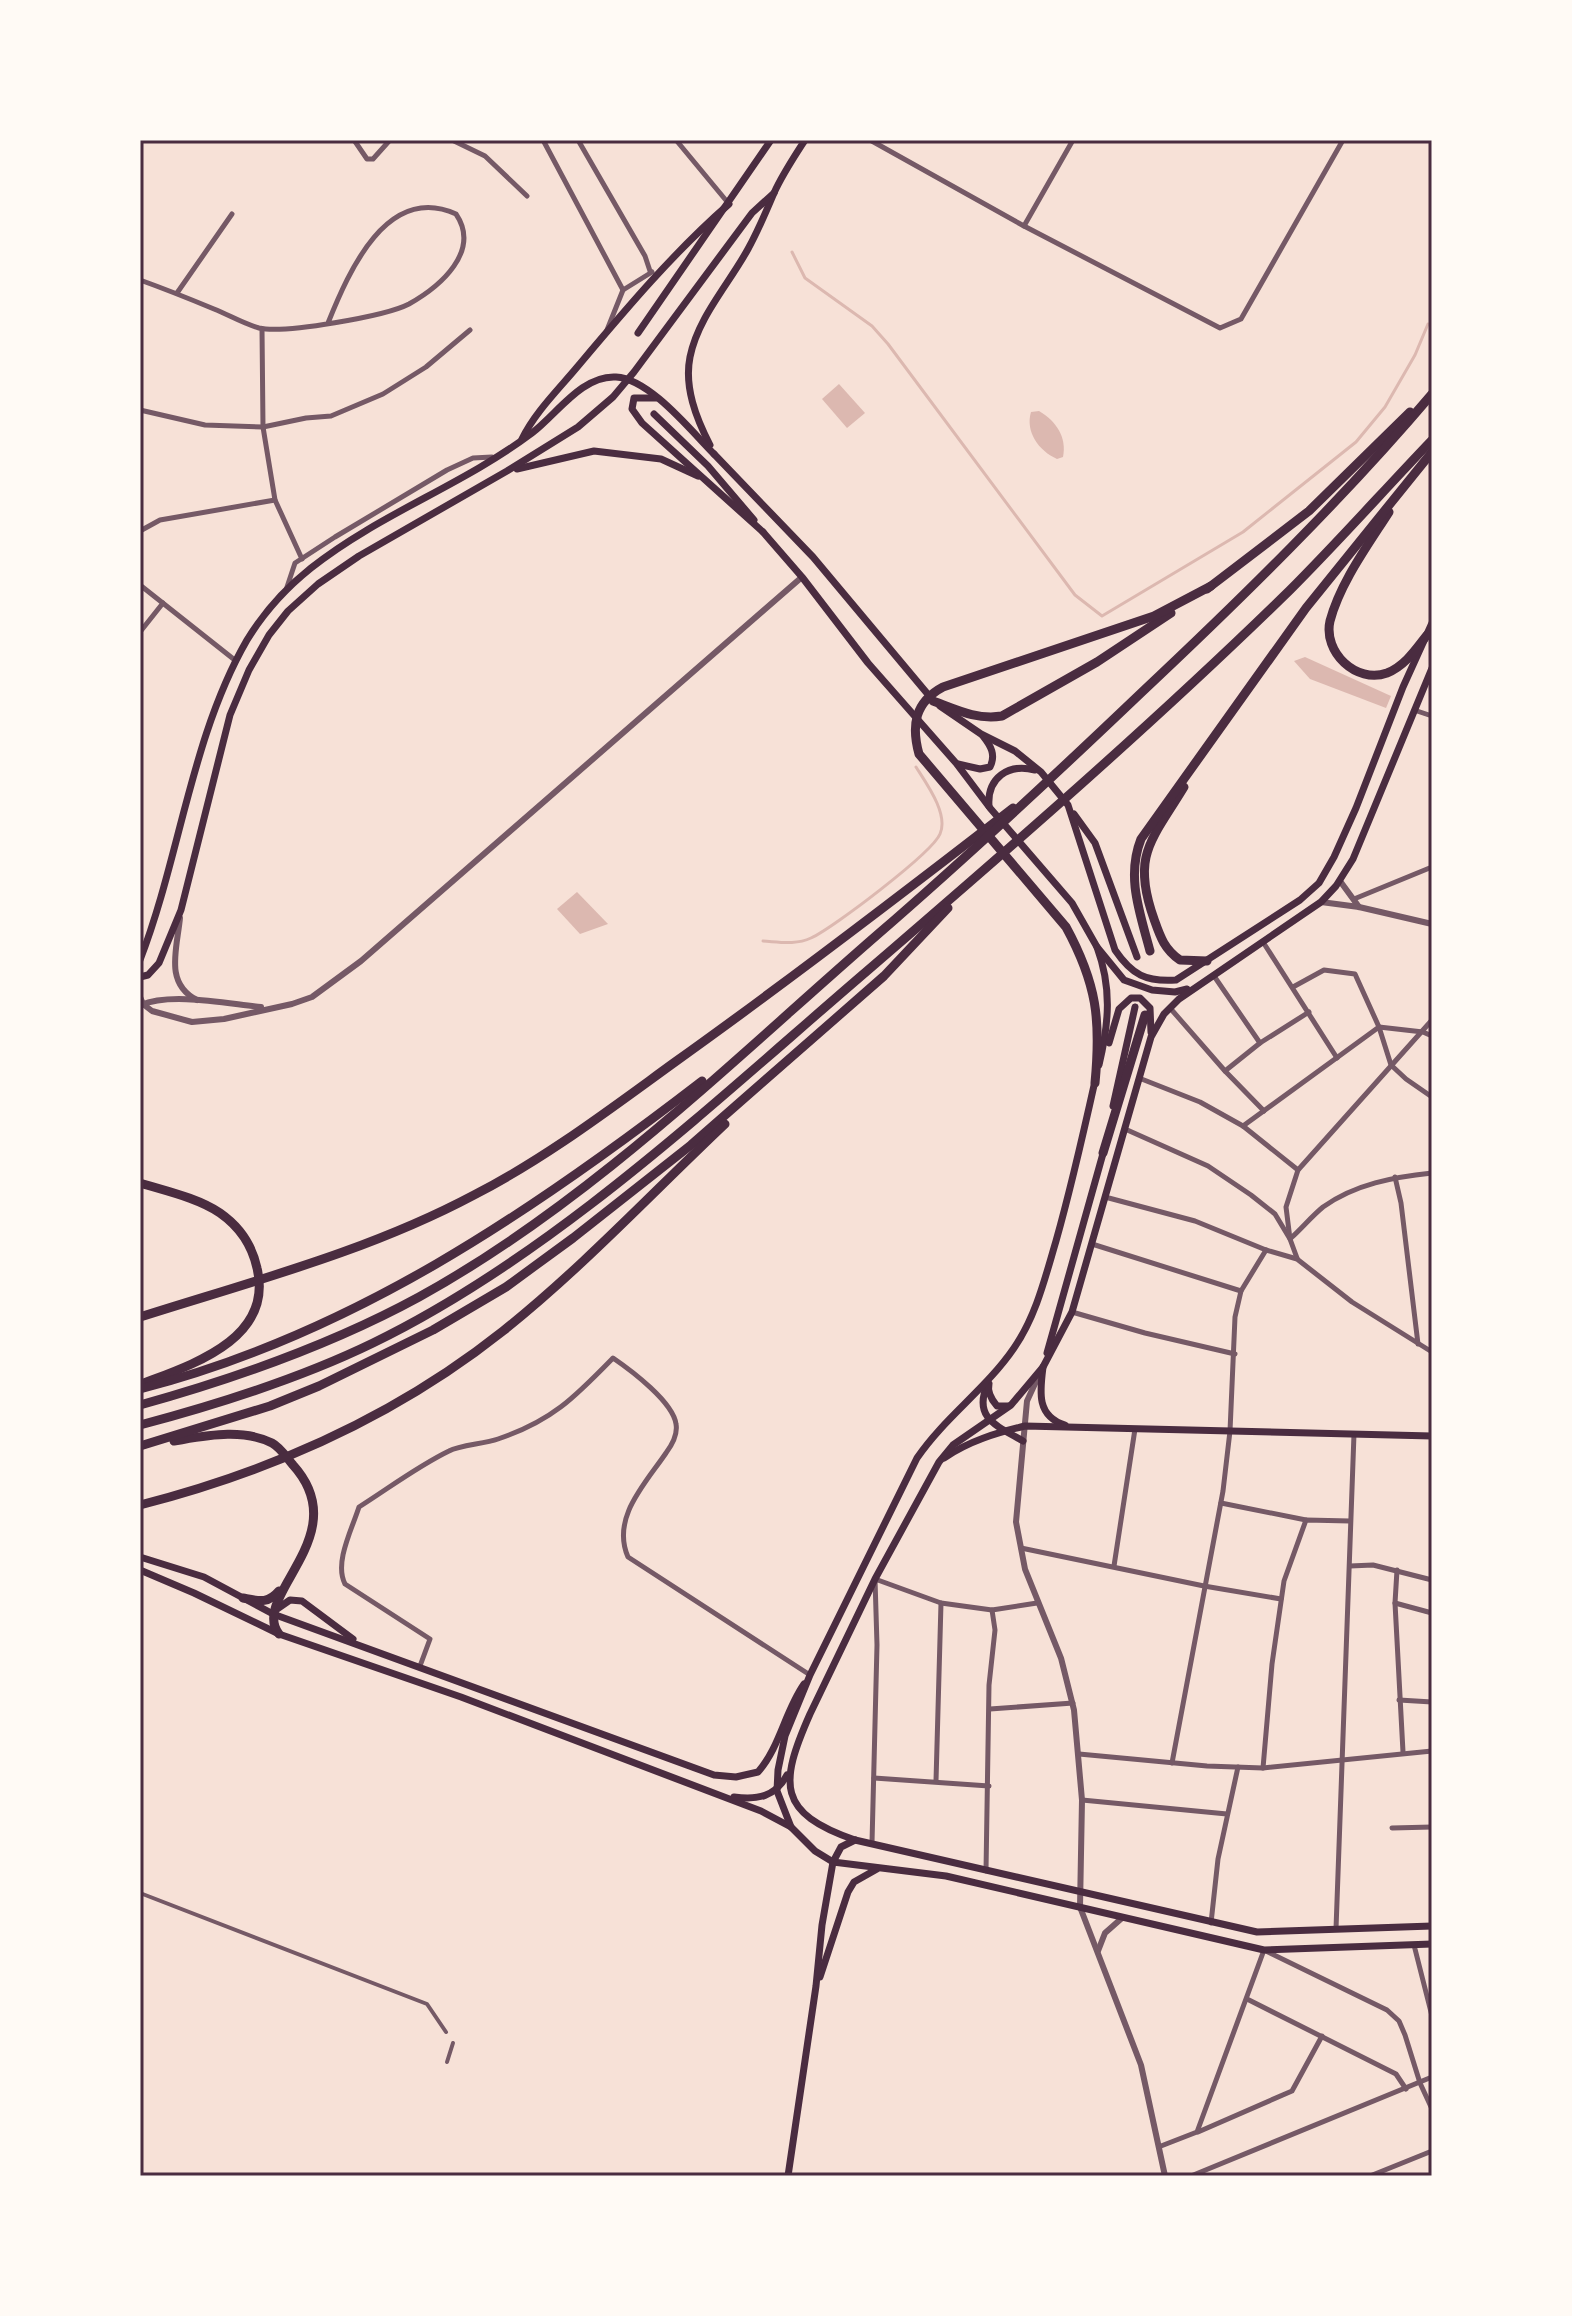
<svg xmlns="http://www.w3.org/2000/svg" width="1572" height="2316" viewBox="0 0 1572 2316" font-family="'Crimson Pro',serif">
  <style>
    .water { fill: #dcb8b0 }
    .lines { fill: none; stroke-linecap: round; stroke-linejoin: round }
    .stream { stroke: #dcb8b0; stroke-width: 3 }
    .pedestrian { stroke: #755966; stroke-width: 4 }
    .minor { stroke: #755966; stroke-width: 5 }
    .tertiary { stroke: #755966; stroke-width: 6 }
    .secondary { stroke: #4a2c40; stroke-width: 7 }
    .primary { stroke: #4a2c40; stroke-width: 7 }
    .motorway { stroke: #4a2c40; stroke-width: 9 }
    .neatline { fill: none; stroke: #4a2c40; stroke-width: 3 }
  </style>
  <rect width="100%" height="100%" fill="#f7e1d7"/>
  <g class="water">
    <path d="M839,384L865,413L847,428L822,399Z"/>
    <path d="M1039,411C1056,421 1067,437 1063,457L1057,459C1039,451 1025,432 1031,412Z"/>
    <path d="M1305,657L1391,696L1386,708L1310,679L1294,661Z"/>
    <path d="M577,892L608,924L580,934L557,909Z"/>
  </g>
  <g class="lines">
    <g class="stream">
      <path d="M792,252L805,278L872,326L888,344L1075,595L1102,616L1243,532L1356,442L1385,407L1415,355L1428,324"/>
      <path d="M763,941C780,942 796,945 811,938C833,928 932,853 940,834C949,814 926,783 916,767"/>
    </g>
    <g class="pedestrian">
      <path d="M140,1893L427,2004L446,2032"/>
      <path d="M447,2062L453,2043"/>
    </g>
    <g class="minor">
      <path d="M354,140L367,159H373L390,140"/>
      <path d="M452,140L485,156L527,196"/>
      <path d="M543,140L623,290"/>
      <path d="M578,140L645,256L650,271"/>
      <path d="M676,140L729,204"/>
      <path d="M870,140L1024,226L1220,328L1241,319L1343,140"/>
      <path d="M1024,226L1073,140"/>
      <path d="M140,280C165,289 190,299 214,309C229,315 244,324 259,328C284,334 386,316 409,304C441,286 481,251 456,214C387,183 349,271 328,323"/>
      <path d="M177,293L232,214"/>
      <path d="M262,329L263,427L275,500L302,559"/>
      <path d="M607,330L623,290L652,272"/>
      <path d="M140,410L205,425L263,427L306,418L331,416L383,394L426,367L470,330"/>
      <path d="M140,531L160,520L275,500"/>
      <path d="M140,585L236,661"/>
      <path d="M286,590L295,563L335,537L447,470L473,458L492,457"/>
      <path d="M140,632L163,603"/>
      <path d="M1414,710L1432,716"/>
      <path d="M1354,899L1432,867"/>
      <path d="M1263,942L1337,1058"/>
      <path d="M1214,976L1260,1043"/>
      <path d="M1293,987L1324,970L1355,974L1379,1027L1391,1065L1406,1079L1432,1097"/>
      <path d="M1170,1008L1225,1071L1260,1043L1309,1012"/>
      <path d="M1225,1071L1264,1111"/>
      <path d="M1139,1078L1200,1102L1243,1126L1298,1170"/>
      <path d="M1243,1126L1379,1027L1423,1032L1432,1036"/>
      <path d="M1125,1129L1208,1166L1251,1195L1275,1214L1290,1239L1297,1258"/>
      <path d="M1395,1177L1401,1203L1418,1344"/>
      <path d="M1105,1197L1195,1221L1266,1250L1297,1259L1352,1302L1432,1352"/>
      <path d="M1291,1238C1302,1228 1312,1216 1323,1207C1355,1184 1394,1177 1432,1173"/>
      <path d="M1290,1239L1286,1207L1298,1170L1432,1020"/>
      <path d="M1092,1244L1241,1291"/>
      <path d="M1072,1312L1145,1333L1235,1354"/>
      <path d="M1221,1503L1306,1520"/>
      <path d="M1021,1548L1204,1586L1281,1599"/>
      <path d="M1114,1566L1135,1429"/>
      <path d="M1350,1566L1373,1565L1432,1580"/>
      <path d="M1397,1570L1395,1603L1403,1752"/>
      <path d="M1395,1603L1432,1613"/>
      <path d="M420,1666L430,1639L345,1584C334,1563 352,1529 359,1507C389,1488 418,1466 449,1451C460,1445 484,1444 498,1439C552,1421 575,1397 613,1358C632,1371 673,1402 676,1424C678,1435 672,1445 666,1453C645,1484 611,1518 628,1557L810,1675"/>
      <path d="M1399,1700L1432,1702"/>
      <path d="M990,1709L1073,1703"/>
      <path d="M1079,1754L1207,1766L1263,1768L1432,1751"/>
      <path d="M1172,1763L1223,1491L1230,1431L1235,1317L1241,1291L1266,1250"/>
      <path d="M1263,1768L1272,1664L1284,1581L1306,1520L1350,1521"/>
      <path d="M874,1778L989,1786"/>
      <path d="M936,1781L941,1603"/>
      <path d="M1082,1800L1227,1814"/>
      <path d="M1392,1828L1432,1827"/>
      <path d="M872,1843L877,1645L875,1579L941,1603L992,1610L1037,1603"/>
      <path d="M986,1871L989,1685L995,1630L992,1610"/>
      <path d="M1211,1923L1218,1859L1238,1767"/>
      <path d="M1336,1929L1354,1434"/>
      <path d="M1414,1945L1432,2016"/>
      <path d="M1247,1999L1396,2074L1406,2089"/>
      <path d="M1198,2132L1292,2091L1322,2036"/>
      <path d="M1161,2146L1197,2132L1264,1950L1387,2010L1399,2021L1405,2035L1420,2083L1432,2109"/>
      <path d="M1191,2176L1432,2077"/>
      <path d="M1370,2176L1432,2151"/>
    </g>
    <g class="tertiary">
      <path d="M1340,881L1359,907"/>
      <path d="M1321,902L1359,907L1432,924"/>
      <path d="M180,918C177,949 164,983 197,1000"/>
      <path d="M140,997L143,1004L152,1011L192,1022L224,1019L292,1004L312,997L361,961L802,577"/>
      <path d="M141,1005C171,992 229,1004 261,1007"/>
      <path d="M1039,1375L1027,1401L1016,1522L1025,1569L1061,1658L1074,1710L1082,1800L1080,1907L1141,2065L1165,2176"/>
      <path d="M1098,1951L1105,1933L1122,1918"/>
    </g>
    <g class="secondary">
      <path d="M638,333L771,140"/>
      <path d="M656,398H634L632,409L642,423L763,532"/>
      <path d="M654,414L708,466L754,520"/>
      <path d="M522,439C535,412 559,389 578,366C626,309 673,253 729,204"/>
      <path d="M710,445C696,418 684,387 690,357C698,317 729,284 748,249C758,231 766,212 774,193C782,175 794,157 805,140"/>
      <path d="M517,469L594,451L661,459L698,476"/>
      <path d="M140,960C180,857 191,737 247,640C264,612 286,588 311,568C379,514 463,485 532,433C557,414 582,375 616,377C650,379 691,431 714,454"/>
      <path d="M140,977L148,975L159,963L181,910L230,715L249,670L269,635L288,611L318,584L359,556L507,471L578,427L613,397L634,372L752,213L774,193"/>
      <path d="M1043,1367C1040,1391 1036,1416 1065,1425"/>
      <path d="M944,1458C969,1441 996,1433 1025,1426L1432,1436"/>
    </g>
    <g class="primary">
      <path d="M714,454L813,557L931,698"/>
      <path d="M763,532L802,577L868,663L956,763L990,808L1072,903L1097,947L1124,980L1152,990L1175,992L1187,989"/>
      <path d="M1432,668L1353,859L1336,886L1321,902L1179,999L1164,1014L1151,1037L1072,1312L1043,1367L1011,1405L953,1445L939,1462L875,1579L810,1714C779,1784 777,1813 855,1840L1257,1932L1432,1926"/>
      <path d="M940,706L981,734L1015,751L1041,772L1068,805L1115,950C1132,975 1146,982 1176,980L1300,900L1319,883L1334,857L1356,808L1403,687L1432,623"/>
      <path d="M958,764L980,769L990,767C996,755 991,746 983,736"/>
      <path d="M989,806C987,778 1008,763 1035,770"/>
      <path d="M1074,814L1095,843L1137,957"/>
      <path d="M1097,947C1112,988 1109,1023 1099,1065"/>
      <path d="M1109,1043L1119,1009L1131,998H1140L1150,1008L1151,1032"/>
      <path d="M1113,1106L1135,1007"/>
      <path d="M1047,1353L1104,1150"/>
      <path d="M988,1383C972,1418 997,1426 1023,1441"/>
      <path d="M989,1384C987,1392 991,1399 997,1406H1008"/>
      <path d="M140,1557L204,1577L273,1614L714,1775L736,1777L758,1772C780,1747 785,1711 804,1684"/>
      <path d="M140,1570L194,1593L279,1634L461,1697L761,1811L791,1827L815,1851L833,1862L946,1876L1264,1950L1432,1944"/>
      <path d="M277,1609L290,1600L302,1601L353,1639"/>
      <path d="M734,1797C758,1800 775,1797 787,1775"/>
      <path d="M791,1827L777,1791L778,1770L785,1736L810,1675L917,1458C945,1417 986,1389 1014,1348C1036,1316 1045,1278 1056,1241C1071,1188 1083,1135 1095,1081"/>
      <path d="M820,1977L848,1892L854,1882L877,1869"/>
      <path d="M788,2176L816,1986L822,1925L833,1862L841,1847L855,1840"/>
    </g>
    <g class="motorway">
      <path d="M1389,512C1368,545 1340,583 1330,621C1323,652 1356,684 1387,673C1405,666 1416,649 1427,635"/>
      <path d="M1207,589L1309,511L1410,412"/>
      <path d="M933,701C957,710 977,720 1002,716L1097,662L1171,613"/>
      <path d="M1184,787C1152,840 1131,855 1154,919C1160,936 1164,949 1180,960L1207,961"/>
      <path d="M1150,951C1140,913 1126,877 1141,839L1306,608L1432,452"/>
      <path d="M1095,1083C1101,1020 1097,984 1066,927L919,754C911,725 915,702 943,687L1154,616L1211,586"/>
      <path d="M1103,1153L1145,1015"/>
      <path d="M140,1183C166,1191 198,1198 220,1213C240,1227 252,1245 257,1268C274,1338 194,1364 144,1383"/>
      <path d="M140,1317C253,1281 369,1251 474,1195C546,1158 610,1109 675,1062C790,980 902,894 1013,808"/>
      <path d="M140,1389C351,1335 532,1212 702,1081"/>
      <path d="M140,1405C237,1378 331,1345 419,1297C588,1204 732,1061 877,935C967,857 1054,776 1141,693C1242,598 1342,500 1432,394"/>
      <path d="M140,1425C219,1404 299,1379 373,1343C554,1255 715,1101 867,971C1011,847 1154,723 1290,590C1339,541 1385,489 1432,440"/>
      <path d="M174,1441C205,1436 242,1428 272,1443C280,1447 287,1458 293,1465C357,1536 249,1596 279,1634"/>
      <path d="M140,1446L270,1406L319,1386L433,1330L506,1287L573,1238L691,1145L884,976L948,908"/>
      <path d="M140,1505C273,1471 396,1416 503,1331C582,1268 652,1193 725,1124"/>
      <path d="M243,1598C259,1601 268,1604 279,1591"/>
    </g>
  </g>
  <rect width="1572" height="2316" fill="none" stroke="#fffaf5" stroke-width="284"/>
  <rect x="142" y="142" width="1288" height="2032" class="neatline"/>
</svg>
